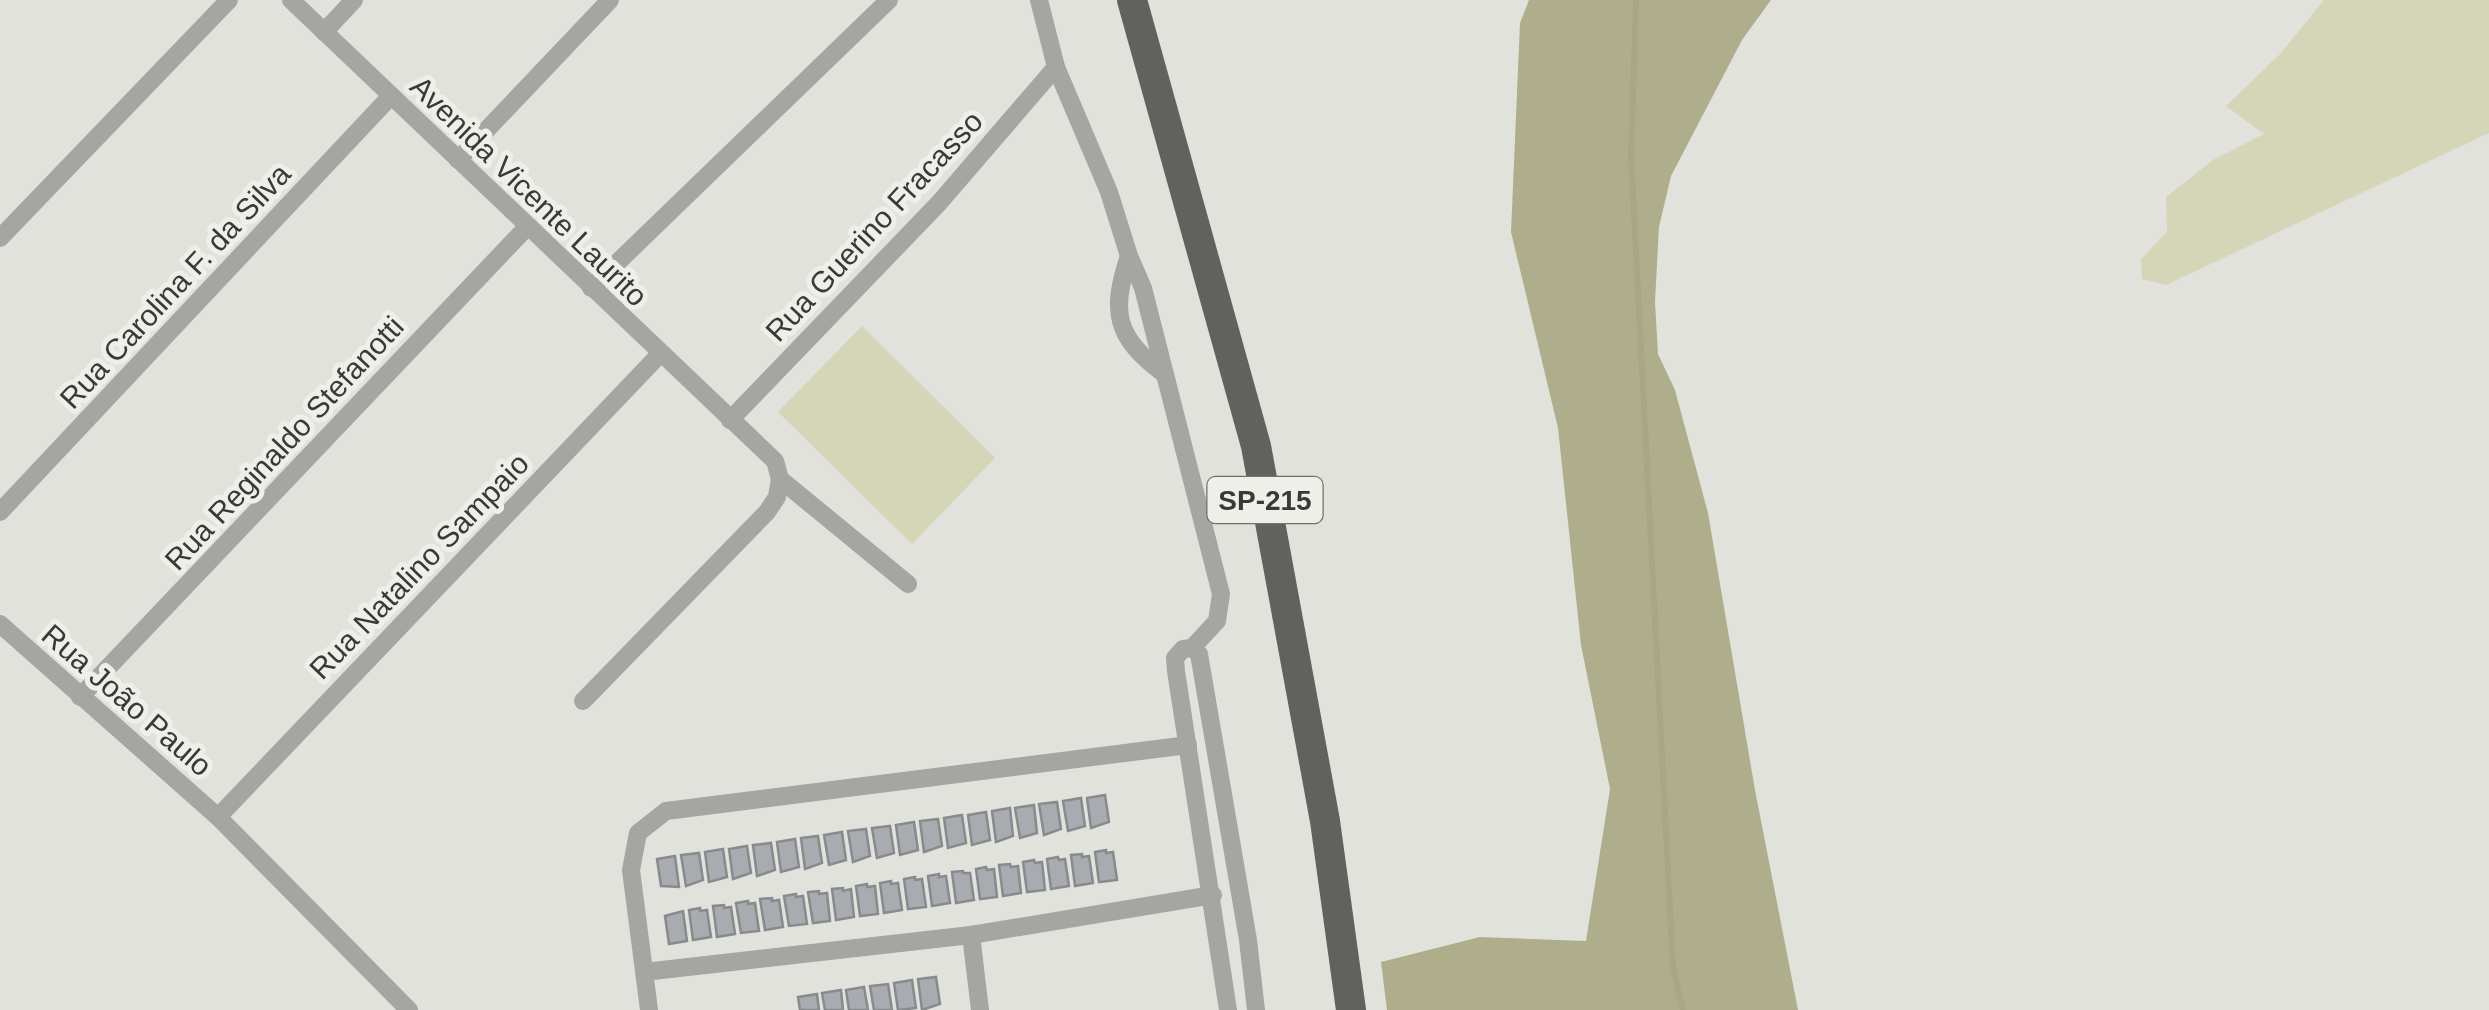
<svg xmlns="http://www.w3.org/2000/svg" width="2489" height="1010" viewBox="0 0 2489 1010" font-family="Helvetica,sans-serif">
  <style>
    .green { fill: #d5d5b8 }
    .forest { fill: #aeae8c }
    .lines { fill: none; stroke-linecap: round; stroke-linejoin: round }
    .stream { stroke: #a7a785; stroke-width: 6 }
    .building { fill: #a8abaf; stroke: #888b8e; stroke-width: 2.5 }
    .street { stroke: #a5a5a3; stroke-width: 18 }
    .highway { stroke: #61615d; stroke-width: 30 }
    .labels { text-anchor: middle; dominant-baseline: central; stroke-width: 10; stroke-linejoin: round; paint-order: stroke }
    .shield { fill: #efefea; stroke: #70706d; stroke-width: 2.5 }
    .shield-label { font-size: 28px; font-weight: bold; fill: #393937 }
    .street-label { font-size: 30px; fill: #393937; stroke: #efefea }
  </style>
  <rect width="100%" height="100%" fill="#e2e2dd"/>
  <g class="green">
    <path d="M2324,0H2489V133L2166,285L2142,279L2141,259L2167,232L2166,197L2213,160L2264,134L2226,106L2280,54Z"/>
    <path d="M862,326L995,458L912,544L778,412Z"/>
  </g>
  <path class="forest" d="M1529,0H1771L1742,40L1671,176L1659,227L1655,302L1658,354L1675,390L1708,513L1755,790L1798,1010H1387L1381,962L1480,937L1586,941L1610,789L1581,645L1558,428L1511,232L1520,23Z"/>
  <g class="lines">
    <path class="stream" d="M1636,0L1631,156L1673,968L1683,1010"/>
  </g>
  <g class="building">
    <path d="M1105,795L1109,822L1091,828L1087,798Z"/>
    <path d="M1081,798L1085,826L1068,831L1063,801Z"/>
    <path d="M1057,802L1061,829L1044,835L1039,804Z"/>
    <path d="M1034,805L1037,833L1020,838L1015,808Z"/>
    <path d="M1010,808L1013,836L996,842L992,811Z"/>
    <path d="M986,812L990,840L972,845L968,815Z"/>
    <path d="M962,815L966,843L948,848L944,818Z"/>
    <path d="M938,819L942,846L924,852L920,821Z"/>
    <path d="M914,822L918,850L900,855L896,825Z"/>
    <path d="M890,826L894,853L877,858L872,828Z"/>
    <path d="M866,829L870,856L853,862L848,831Z"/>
    <path d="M842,832L846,860L829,865L824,835Z"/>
    <path d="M818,836L822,863L805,869L801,838Z"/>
    <path d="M795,839L799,867L781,872L777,842Z"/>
    <path d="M771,843L775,870L757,876L753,845Z"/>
    <path d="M747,846L751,873L733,879L729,849Z"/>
    <path d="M723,849L727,877L709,882L705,852Z"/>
    <path d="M1106,850V853L1113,852L1117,880L1099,882L1095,852Z"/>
    <path d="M699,853L703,880L686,886L681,855Z"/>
    <path d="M1082,854V857L1089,856L1093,883L1075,886L1071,855Z"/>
    <path d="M675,856L679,887L661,886L657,859Z"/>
    <path d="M1058,857L1059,860L1065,859L1069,886L1051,889L1047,859Z"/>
    <path d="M1034,860L1035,863L1042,862L1045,890L1027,892L1023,862Z"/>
    <path d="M1010,864L1011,867L1018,866L1021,893L1003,896L999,865Z"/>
    <path d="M986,867L987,870L994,869L997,897L980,899L976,869Z"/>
    <path d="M963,871V873H970L974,900L956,903L952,872Z"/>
    <path d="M939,874V877L946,876L950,903L932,906L928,876Z"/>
    <path d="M915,877V880L922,879L926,907L908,909L904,879Z"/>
    <path d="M891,881V884L898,883L902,910L884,913L880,883Z"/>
    <path d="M867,884V887L875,886L878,914L860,916L856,886Z"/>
    <path d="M843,888V891L851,889L854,917L836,920L832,889Z"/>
    <path d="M819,891V894L827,893L830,921L813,923L808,892Z"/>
    <path d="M796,894V897L803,896L807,924L789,926L784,896Z"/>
    <path d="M772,898V901L779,900L783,927L765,930L760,899Z"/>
    <path d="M748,901V904L755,903L759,931L741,933L736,903Z"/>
    <path d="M724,905V908L731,907L735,934L717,937L713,906Z"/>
    <path d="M700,908V911L707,910L711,937L693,940L689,910Z"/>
    <path d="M683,911L687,941L669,944L665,916Z"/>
    <path d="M936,977L940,1004L922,1010L918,979Z"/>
    <path d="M912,980L916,1008L898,1010L894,983Z"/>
    <path d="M888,984L892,1010H874L870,986Z"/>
    <path d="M864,987L868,1010H849L846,990Z"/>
    <path d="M841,990L843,1010H825L822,993Z"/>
    <path d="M817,994L819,1010H800L798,997Z"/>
  </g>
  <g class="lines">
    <g class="street">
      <path d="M291,0L775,461L780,479L908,584"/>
      <path d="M1039,0L1056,67L1109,192L1129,256L1143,288L1221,594L1217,621L1192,648"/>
      <path d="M324,32L354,0"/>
      <path d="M458,160L610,0"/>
      <path d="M0,238L229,0"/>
      <path d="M1129,256C1110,312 1116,338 1163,373"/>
      <path d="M591,288L889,0"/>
      <path d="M730,420L939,203L1056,67"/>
      <path d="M0,512L390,97"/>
      <path d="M0,624L218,817L409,1010"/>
      <path d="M80,697L527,227"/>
      <path d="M583,701L767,512L777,497L780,479"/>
      <path d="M218,817L660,354"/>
      <path d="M971,935L980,1010"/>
      <path d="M644,972L971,935L1213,895"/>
      <path d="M649,1010L631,870L638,833L666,811L1188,745"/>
      <path d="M1228,1010L1176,671L1175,658L1183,649L1192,648L1199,654L1248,940L1256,1010"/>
    </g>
    <path class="highway" d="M1132,0L1256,446L1325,821L1351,1010"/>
  </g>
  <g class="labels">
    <rect class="shield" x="1207.5" y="477" width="115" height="46" rx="8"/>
    <g class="shield-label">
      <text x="1265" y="500">SP-215</text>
    </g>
    <g class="street-label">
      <text transform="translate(529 191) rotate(44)">Avenida Vicente Laurito</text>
      <text transform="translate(874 226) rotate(-47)">Rua Guerino Fracasso</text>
      <text transform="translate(175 286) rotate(-47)">Rua Carolina F. da Silva</text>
      <text transform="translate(284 443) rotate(-47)">Rua Reginaldo Stefanotti</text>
      <text transform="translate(419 566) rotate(-46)">Rua Natalino Sampaio</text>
      <text transform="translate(127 700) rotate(41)">Rua João Paulo</text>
    </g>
  </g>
</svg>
